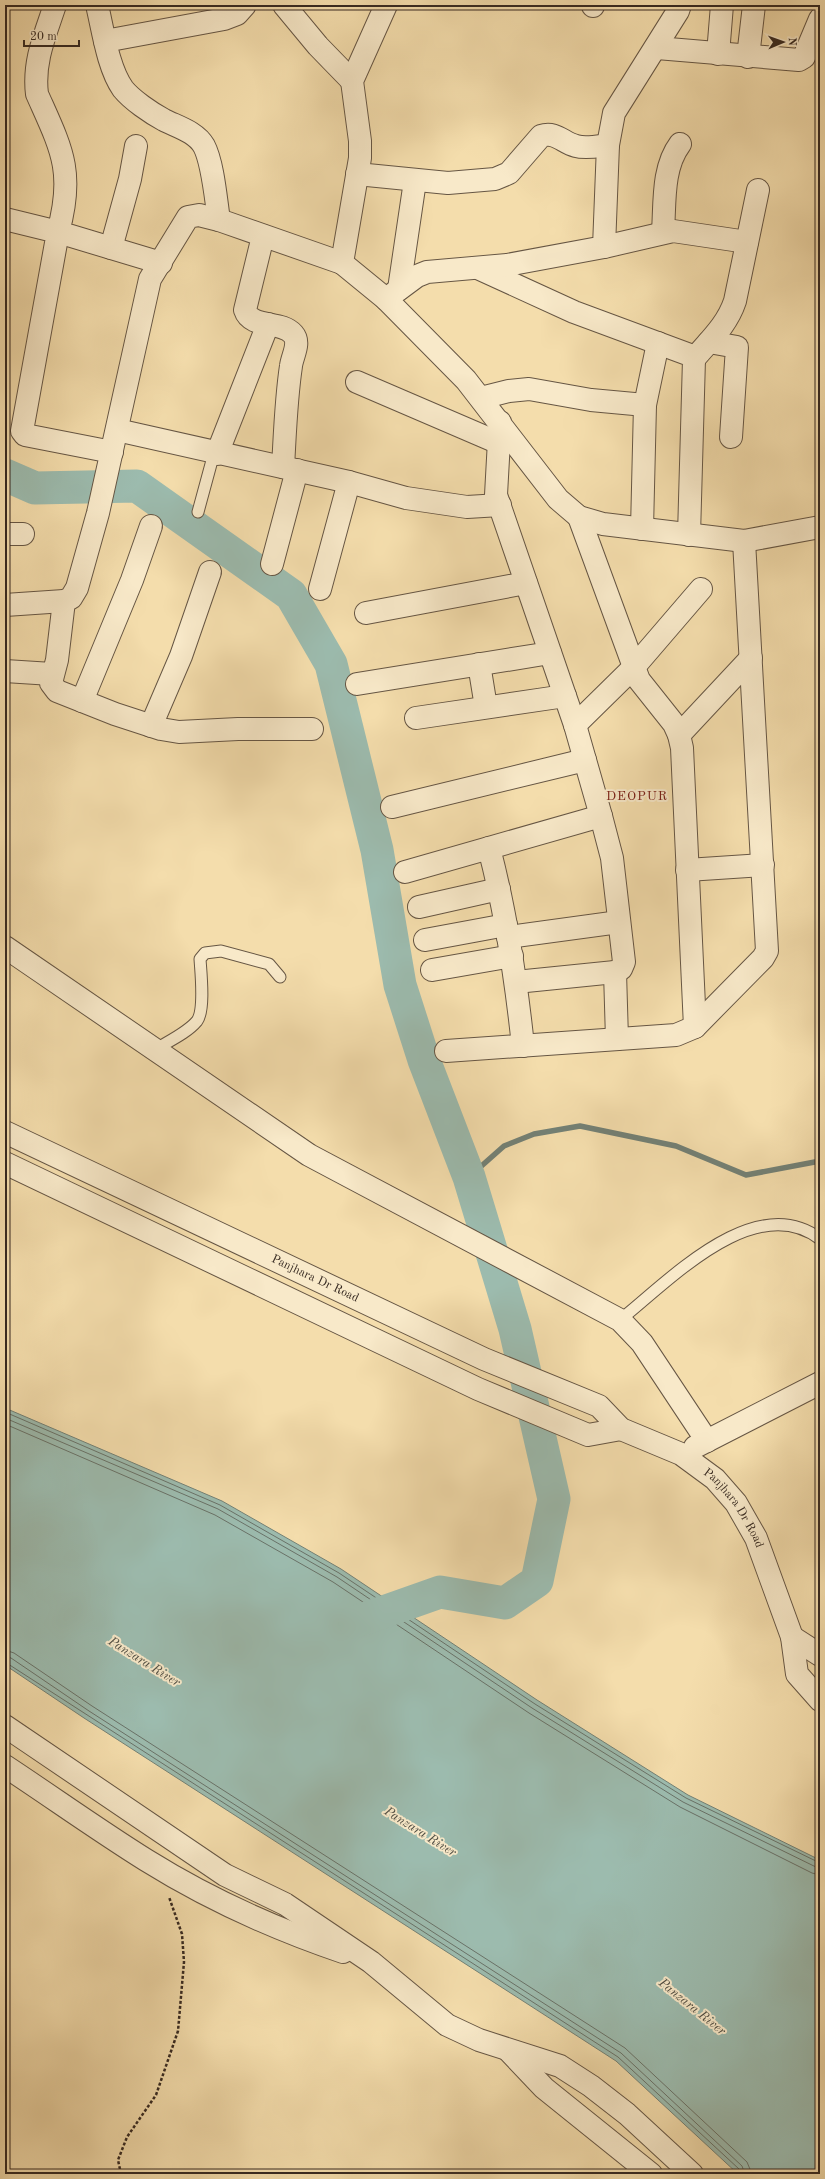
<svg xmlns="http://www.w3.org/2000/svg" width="825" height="2179" viewBox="0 0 825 2179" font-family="'Old Standard TT',serif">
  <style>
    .water { fill: #9cbbae; stroke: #738176 }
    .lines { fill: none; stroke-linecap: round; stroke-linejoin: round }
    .shore { stroke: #697268; stroke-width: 1 }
    .stream { stroke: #738176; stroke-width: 5.5 }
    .river { stroke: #9cbbae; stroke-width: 33 }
    .service-casing { stroke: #665644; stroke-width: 13 }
    .minor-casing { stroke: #665644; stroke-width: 24 }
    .tertiary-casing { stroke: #665644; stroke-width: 24 }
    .path { stroke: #362921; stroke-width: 2.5; stroke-dasharray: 3 2; stroke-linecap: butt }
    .service { stroke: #f8e9c9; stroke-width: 11 }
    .minor { stroke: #f8e9c9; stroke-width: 22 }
    .tertiary { stroke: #f8e9c9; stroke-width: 22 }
    .labels { text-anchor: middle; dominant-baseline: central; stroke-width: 4; stroke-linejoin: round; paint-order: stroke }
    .street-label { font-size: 12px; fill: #362921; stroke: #f8e9c9 }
    .neighbourhood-label { font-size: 13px; letter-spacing: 1px; fill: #7a1f14; stroke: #f8e9c9 }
    .water-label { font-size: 13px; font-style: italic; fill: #504e44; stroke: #f8e9c9 }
  </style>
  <rect width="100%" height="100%" fill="#f4ddac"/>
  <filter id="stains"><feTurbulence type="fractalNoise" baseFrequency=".005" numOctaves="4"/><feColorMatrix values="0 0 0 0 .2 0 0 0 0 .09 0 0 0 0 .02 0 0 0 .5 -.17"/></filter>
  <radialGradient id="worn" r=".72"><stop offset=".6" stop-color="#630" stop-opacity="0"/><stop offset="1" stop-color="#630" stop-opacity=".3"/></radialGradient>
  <path class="water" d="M5,1408L222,1501L341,1569L537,1700L688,1795L820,1860V2174H738L616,2061L84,1718L5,1665Z"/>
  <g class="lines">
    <g class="shore">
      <path d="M5,1412L220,1505L339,1573L535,1704L686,1798L820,1863"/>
      <path d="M5,1418L218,1509L337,1577L532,1708L683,1802L820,1869"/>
      <path d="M5,1424L215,1515L333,1582L529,1713L680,1807L812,1873L820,1875"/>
      <path d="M5,1650L14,1653L92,1706L625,2048L747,2162L752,2174"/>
      <path d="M5,1656L11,1658L89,1711L621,2053L742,2166L745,2174"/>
      <path d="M5,1662L618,2057L739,2169L740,2174"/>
    </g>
    <path class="stream" d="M469,1177L504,1146L534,1134L580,1126L676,1146L746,1175L820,1161"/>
    <path class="river" d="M5,475L35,488L137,486L291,595L331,664L377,850L400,985L424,1060L469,1177L515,1329L554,1499L537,1581L505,1603L440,1592L355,1622"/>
    <defs>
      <g id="service">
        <path d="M198,512L214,453"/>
        <path d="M156,1049C169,1041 187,1033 197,1021C205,1010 201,974 200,959L205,953L221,951L269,964L280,977"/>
        <path d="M620,1320C668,1282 755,1189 820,1239"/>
      </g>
      <g id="minor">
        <path d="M55,5C45,35 33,62 37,94C61,148 75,171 58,232L161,263"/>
        <path d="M97,5C103,30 108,68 123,89C132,100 151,113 164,120C178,127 196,132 204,146C213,163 216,201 219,220"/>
        <path d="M284,5L318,46L352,81"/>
        <path d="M386,5L352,81L360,141V158L342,263L386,299L466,380L558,499L579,517L603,524L744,541L820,527"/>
        <path d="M593,6V5"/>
        <path d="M105,41L224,19L237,14L245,5"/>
        <path d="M657,48L799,60L804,57L820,19"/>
        <path d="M718,54L722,5"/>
        <path d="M748,57L754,5"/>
        <path d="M357,174L448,183L495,179L509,173L541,136C556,131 563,143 576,146C586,149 599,146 608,145"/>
        <path d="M5,219L58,232L22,431L25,435L112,452"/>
        <path d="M663,232C665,203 662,168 680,144"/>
        <path d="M263,236L245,310C251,329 281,320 293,334C301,343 292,356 291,366C286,399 285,433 283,467"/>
        <path d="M604,247L673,231L747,242"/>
        <path d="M111,248L130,179L136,146"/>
        <path d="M480,269L574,312L690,355L694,359L689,535"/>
        <path d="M399,289L415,181"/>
        <path d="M386,299L417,276L427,272L507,265L604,247L608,145L614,113L678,11L680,5"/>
        <path d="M709,342L737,347L731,437"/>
        <path d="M694,359C710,340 727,325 735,301L758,190"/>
        <path d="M357,382L499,443"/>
        <path d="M481,398L509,391L529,389L591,400L645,405"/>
        <path d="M500,422L496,495L575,725L601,816L612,858L624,962L621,969L615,972L516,982"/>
        <path d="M117,430L349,482L406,498L467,507L500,505"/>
        <path d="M217,454L268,324"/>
        <path d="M579,517L634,667L639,680L674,724L679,735L682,748L695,1027"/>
        <path d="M642,529L645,405L658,343"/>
        <path d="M5,534H23"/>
        <path d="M272,564L297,470"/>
        <path d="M320,589L349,482"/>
        <path d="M64,601L57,660L51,683L57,691L115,714L161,729L179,732L238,729H312"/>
        <path d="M5,605L64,601L71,598L77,588L98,513L150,279L188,217L199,215L219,220L342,263"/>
        <path d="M366,613L526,583"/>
        <path d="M479,664L486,707"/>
        <path d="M5,671L52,674"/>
        <path d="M357,684L550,653"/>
        <path d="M82,701L132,580L151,526"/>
        <path d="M416,718L565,696"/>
        <path d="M575,725L634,667L701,589"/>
        <path d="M151,726L181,656L210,572"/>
        <path d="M679,735L751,658"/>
        <path d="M392,807L585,760"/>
        <path d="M489,848C506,913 516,979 523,1046"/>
        <path d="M687,870L763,865"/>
        <path d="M405,872L601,816"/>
        <path d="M419,907L499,889"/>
        <path d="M508,937L619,922"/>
        <path d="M425,940L506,925"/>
        <path d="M432,970L512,956"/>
        <path d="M615,972L617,1039"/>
        <path d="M446,1051L676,1035L695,1027L763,958L767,951L744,541"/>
      </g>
      <g id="tertiary">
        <path d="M5,947L309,1155L620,1320L642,1343L707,1441"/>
        <path id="s1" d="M5,1132L484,1359L599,1406L621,1429L681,1454L715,1479L736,1503L756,1538L792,1637L797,1674L820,1700"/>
        <path d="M5,1163L478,1389L588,1435L621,1429"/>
        <path d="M695,1447L820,1383"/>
        <path d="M792,1637L820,1655"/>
        <path d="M5,1726L225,1875L285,1904L371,1962L447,2025L479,2040L560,2066L591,2086L627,2114L692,2174"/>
        <path d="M5,1766C52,1797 98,1830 146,1860C207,1898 275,1929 343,1952"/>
        <path d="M509,2051L544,2088L651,2174"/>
      </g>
    </defs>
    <use href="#service" class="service-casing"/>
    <use href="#minor" class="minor-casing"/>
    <use href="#tertiary" class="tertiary-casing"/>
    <path class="path" d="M121,2174L118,2160L127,2137L156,2095L178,2031L184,1962L182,1934L169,1897"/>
    <use href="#service" class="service"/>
    <use href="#minor" class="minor"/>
    <use href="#tertiary" class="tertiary"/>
  </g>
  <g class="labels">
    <g class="street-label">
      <text stroke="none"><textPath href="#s1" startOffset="343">Panjhara Dr Road</textPath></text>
      <text stroke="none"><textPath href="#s1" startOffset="828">Panjhara Dr Road</textPath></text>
    </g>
    <g class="neighbourhood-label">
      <text x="637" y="796">DEOPUR</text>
    </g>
    <g class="water-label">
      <text transform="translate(144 1662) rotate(32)">Panzara River</text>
      <text transform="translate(420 1832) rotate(32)">Panzara River</text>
      <text transform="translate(692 2007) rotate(39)">Panzara River</text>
    </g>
  </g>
  <rect width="825" height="2179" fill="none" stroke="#f4ddac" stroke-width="20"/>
  <rect x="6" y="6" width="813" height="2167" fill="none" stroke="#362921" stroke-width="2"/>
  <rect x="10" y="10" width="805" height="2159" fill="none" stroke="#362921"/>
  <g transform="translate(783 42) rotate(88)" stroke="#f8e9c9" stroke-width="3" paint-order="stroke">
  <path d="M0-3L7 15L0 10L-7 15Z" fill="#362921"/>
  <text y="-6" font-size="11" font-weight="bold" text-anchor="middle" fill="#362921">N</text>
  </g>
  <path d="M24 40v6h55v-6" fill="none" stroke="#362921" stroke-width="2"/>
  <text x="30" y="40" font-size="12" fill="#362921" stroke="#f8e9c9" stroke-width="3" paint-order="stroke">20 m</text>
  <rect width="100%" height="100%" filter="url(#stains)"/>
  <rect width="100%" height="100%" fill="url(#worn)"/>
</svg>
